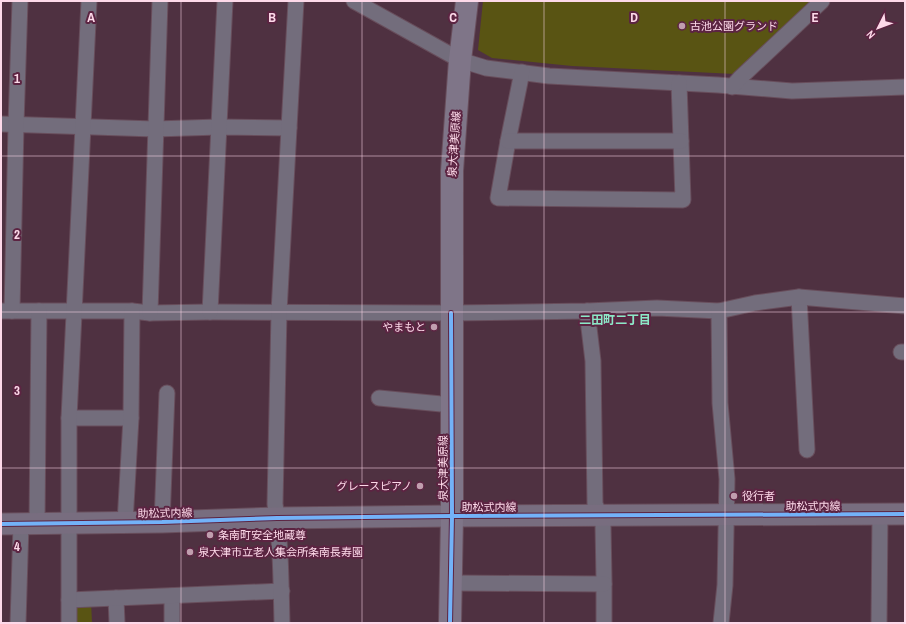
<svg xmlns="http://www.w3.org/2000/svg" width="906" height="624" viewBox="0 0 906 624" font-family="'Archivo Narrow','Noto Sans JP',sans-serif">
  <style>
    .green { fill: #595413 }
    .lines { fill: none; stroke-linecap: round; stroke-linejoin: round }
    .street-casing { stroke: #684e5c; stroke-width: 17 }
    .secondary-casing { stroke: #684e5c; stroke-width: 23 }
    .primary-casing { stroke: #684e5c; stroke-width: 24 }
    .street { stroke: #736d7c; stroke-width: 15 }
    .secondary { stroke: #786d7f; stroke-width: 21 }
    .primary { stroke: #7f7588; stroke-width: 22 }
    .cycleway-casing { stroke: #5c2442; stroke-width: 6 }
    .cycleway { stroke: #73b2f8; stroke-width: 4 }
    .grid { fill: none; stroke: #fdd9e9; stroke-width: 1; stroke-opacity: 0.55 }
    .poi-dot { fill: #c09eae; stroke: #5c2442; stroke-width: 1.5 }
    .labels { text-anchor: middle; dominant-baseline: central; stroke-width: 4; stroke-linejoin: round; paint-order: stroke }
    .poi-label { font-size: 11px; fill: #fdd9e9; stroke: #5c2442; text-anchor: start }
    .street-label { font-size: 11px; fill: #fdd9e9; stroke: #5c2442 }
    .neighbourhood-label { font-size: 12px; font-weight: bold; fill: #8ce8c7; stroke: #5c2442 }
    .grid-label { font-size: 13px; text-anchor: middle; font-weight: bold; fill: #fdd9e9; stroke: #5c2442; stroke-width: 4; stroke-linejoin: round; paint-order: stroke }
  </style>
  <rect width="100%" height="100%" fill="#4f3141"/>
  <g class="green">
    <path d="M483,1H811L757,55L735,74L572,66L492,58L478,50Z"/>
    <path d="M91,601L92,623H76L75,602Z"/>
  </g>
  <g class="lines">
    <defs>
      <g id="street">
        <path d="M354,1L460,60L486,68L549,76L718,85L792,91L905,87"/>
        <path d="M522,72L508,141L498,198L683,200L679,83"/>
        <path d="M732,87L740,78L822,1"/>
        <path d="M1,124L155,129L219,127L289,128"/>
        <path d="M508,141H681"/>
        <path d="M799,297L807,450"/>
        <path d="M1,311H132L150,313L210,312L451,313L587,311L657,308L719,311L755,303L799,297L905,306"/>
        <path d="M12,311L16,125L20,1"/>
        <path d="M587,311L593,361L595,504L600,515L603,525L604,580V623"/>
        <path d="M719,311L720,403L727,479L725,585L721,623"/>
        <path d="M210,312L225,1"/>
        <path d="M150,313L160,1"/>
        <path d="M901,352H905"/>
        <path d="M379,398L452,405"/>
        <path d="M69,418H131"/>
        <path d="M162,522L167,393"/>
        <path d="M125,523L131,418L132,311"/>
        <path d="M37,524L39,311"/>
        <path d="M451,583L604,584"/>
        <path d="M172,596V623"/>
        <path d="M116,598L117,623"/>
        <path d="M69,600L282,591"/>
        <path d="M18,623L21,524"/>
        <path d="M69,623V418L89,1"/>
        <path d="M282,623C281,583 281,543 275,504L279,312L289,128L296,1"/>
        <path d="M879,623L880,515"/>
      </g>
      <path id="secondary" d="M1,524L162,522L277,518L452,516L905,514"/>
      <path id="primary" d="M450,623L452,516V171L460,60L467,1"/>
    </defs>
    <use href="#street" class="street-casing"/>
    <use href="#secondary" class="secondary-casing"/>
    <use href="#primary" class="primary-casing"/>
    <use href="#street" class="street"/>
    <use href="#secondary" class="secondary"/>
    <use href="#primary" class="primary"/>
    <defs>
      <g id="cycleway">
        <path d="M1,524L162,522L277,518L452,516L905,514"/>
        <path d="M450,623L452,516L451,313"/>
      </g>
    </defs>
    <use href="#cycleway" class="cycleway-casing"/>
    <use href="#cycleway" class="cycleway"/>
  </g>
  <path class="grid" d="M181,1V623M362,1V623M544,1V623M725,1V623M1,156H905M1,312H905M1,468H905"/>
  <g class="poi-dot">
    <circle cx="682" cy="26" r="4"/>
    <circle cx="434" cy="327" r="4"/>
    <circle cx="420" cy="486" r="4"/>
    <circle cx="734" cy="496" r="4"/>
    <circle cx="210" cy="535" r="4"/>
    <circle cx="190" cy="552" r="4"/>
  </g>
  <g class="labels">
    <g class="poi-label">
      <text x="690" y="26">古池公園グランド</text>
      <text x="426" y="327" text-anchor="end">やまもと</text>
      <text x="412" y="486" text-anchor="end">グレースピアノ</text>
      <text x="742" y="496">役行者</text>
      <text x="218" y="535">条南町安全地蔵尊</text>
      <text x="198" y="552">泉大津市立老人集会所条南長寿園</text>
    </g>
    <g class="street-label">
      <text transform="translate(454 144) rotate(-86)">泉大津美原線</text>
      <text transform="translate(443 468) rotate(-90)">泉大津美原線</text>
      <text x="813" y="506">助松式内線</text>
      <text x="489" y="507">助松式内線</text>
      <text transform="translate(165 513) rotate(-1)">助松式内線</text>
    </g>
    <g class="neighbourhood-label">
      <text x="615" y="320">二田町二丁目</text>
    </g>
  </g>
  <g class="grid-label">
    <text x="91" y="22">A</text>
    <text x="272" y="22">B</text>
    <text x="453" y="22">C</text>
    <text x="634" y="22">D</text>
    <text x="815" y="22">E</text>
    <text x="17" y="83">1</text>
    <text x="17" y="239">2</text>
    <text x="17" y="395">3</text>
    <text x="17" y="551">4</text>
  </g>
  <rect width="906" height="624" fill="none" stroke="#fdd9e9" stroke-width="4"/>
  <g transform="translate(878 28) rotate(228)" stroke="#5c2442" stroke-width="3" paint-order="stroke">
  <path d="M0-3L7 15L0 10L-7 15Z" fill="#fdd9e9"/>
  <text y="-6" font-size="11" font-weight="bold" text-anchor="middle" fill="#fdd9e9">N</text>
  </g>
</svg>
